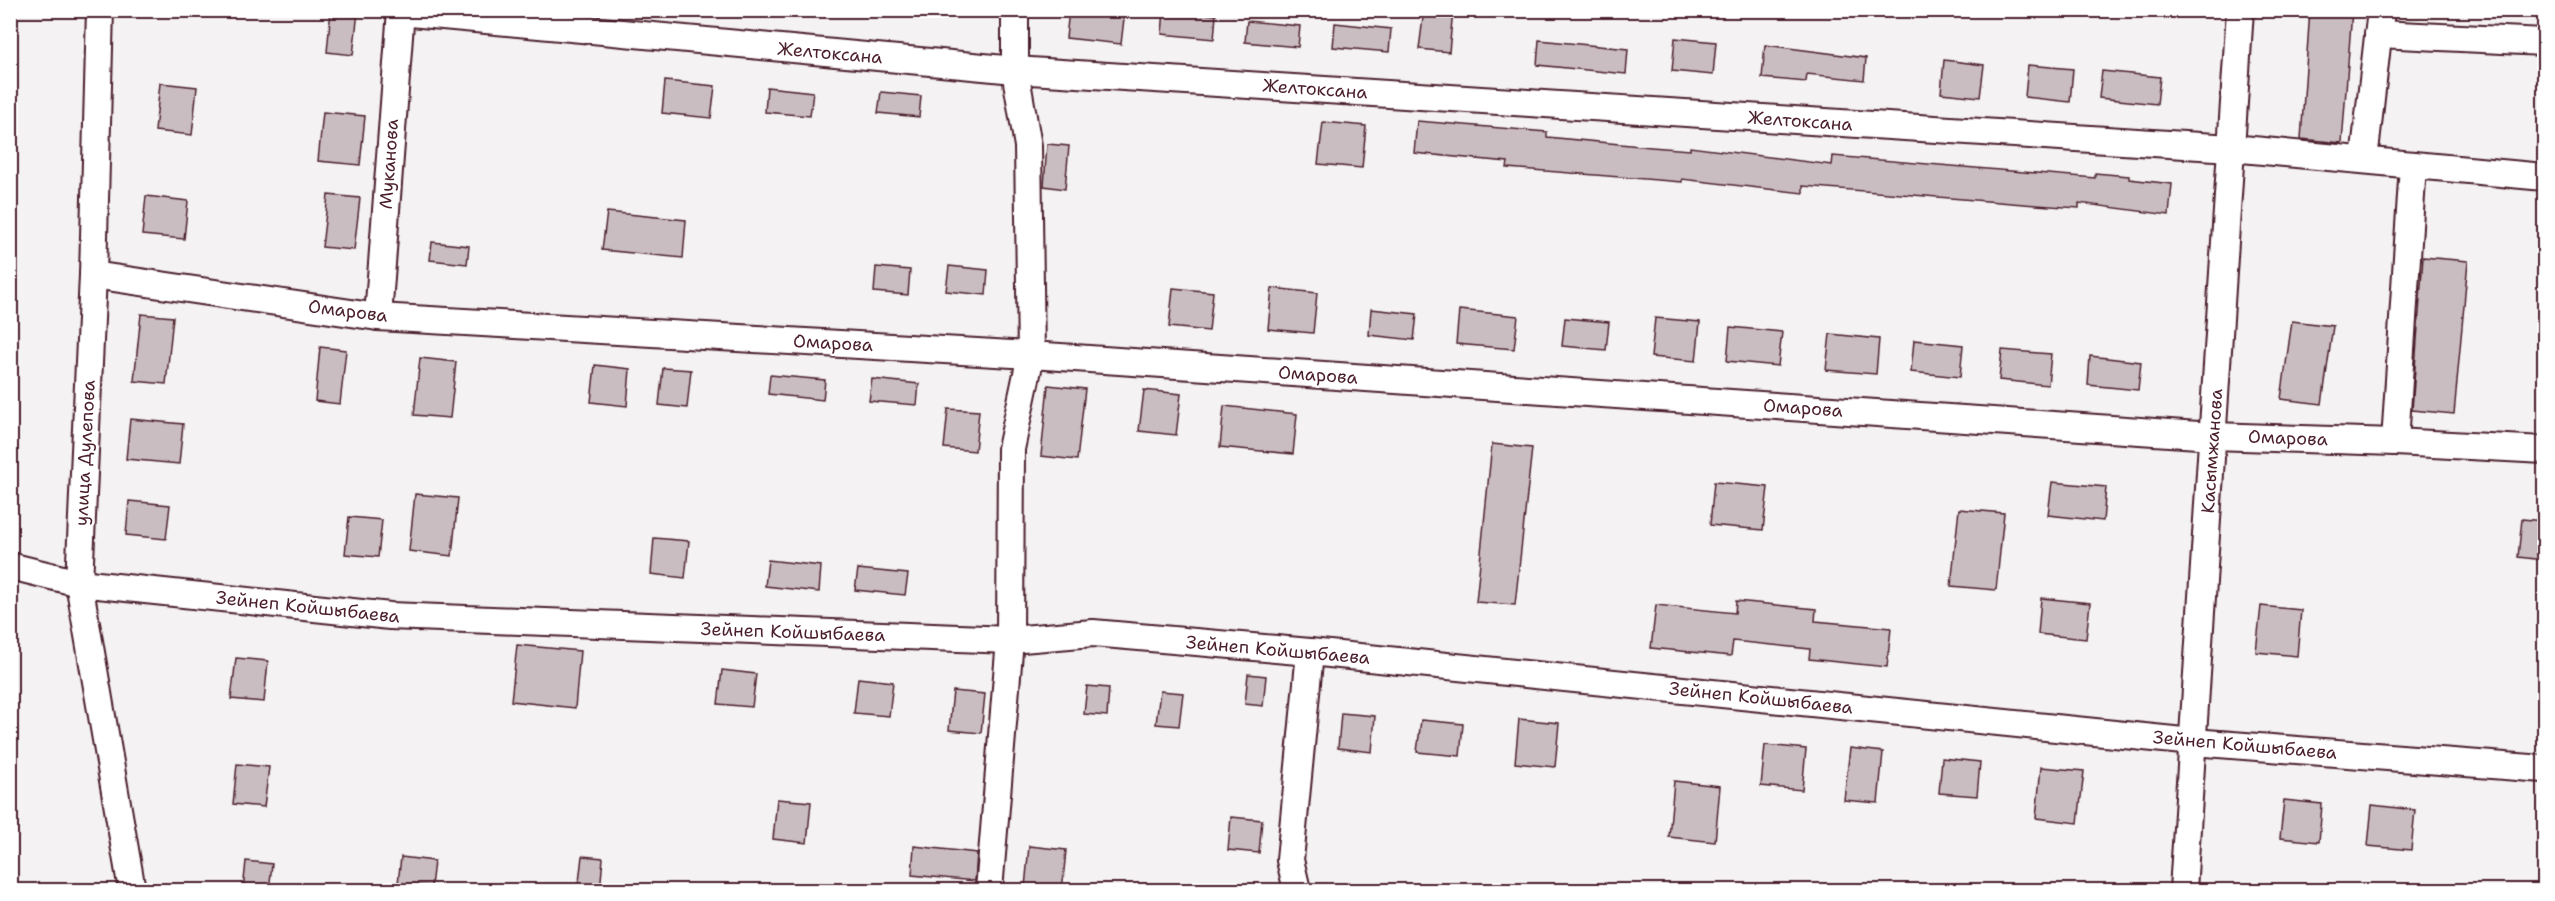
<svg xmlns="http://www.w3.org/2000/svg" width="2555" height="901" viewBox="0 0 2555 901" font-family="'Shantell Sans',sans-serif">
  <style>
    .building { fill: #cabdc1; stroke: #4a1f2b; stroke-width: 1.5 }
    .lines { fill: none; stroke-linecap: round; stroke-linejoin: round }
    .minor-casing { stroke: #4a1f2b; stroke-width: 30 }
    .minor { stroke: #fff; stroke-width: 26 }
    .labels { text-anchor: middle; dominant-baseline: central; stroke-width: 4.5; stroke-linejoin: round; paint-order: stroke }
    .street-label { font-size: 18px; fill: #4a1f2b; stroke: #fff }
  </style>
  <rect width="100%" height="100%" fill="#f4f2f2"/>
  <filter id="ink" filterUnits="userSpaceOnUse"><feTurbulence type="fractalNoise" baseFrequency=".0167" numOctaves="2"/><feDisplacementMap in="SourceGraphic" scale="12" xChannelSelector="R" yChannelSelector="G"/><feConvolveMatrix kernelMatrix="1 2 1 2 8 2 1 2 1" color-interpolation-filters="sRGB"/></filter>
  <g filter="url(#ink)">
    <g class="building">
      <path d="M331,10L358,12L353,55L327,52Z"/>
      <path d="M1069,10H1125L1121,44L1066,38Z"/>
      <path d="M1164,10L1216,15L1214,39L1162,34Z"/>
      <path d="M1424,10H1453L1449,52L1419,49Z"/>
      <path d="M2310,10H2352L2342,143L2301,139Z"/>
      <path d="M1247,21L1300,26L1298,47L1245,42Z"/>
      <path d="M1335,23L1391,29L1389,52L1333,47Z"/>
      <path d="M1675,38L1716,42L1713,75L1672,71Z"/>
      <path d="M1539,40L1628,49L1626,74L1537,65Z"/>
      <path d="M1765,45L1866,58L1864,80L1807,74L1806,82L1762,78Z"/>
      <path d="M1944,60L1984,65L1980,97L1941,93Z"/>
      <path d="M2028,65L2073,69L2070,102L2025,97Z"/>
      <path d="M2102,71L2160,77L2157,104L2099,98Z"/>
      <path d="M665,81L715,86L711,118L662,113Z"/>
      <path d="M160,83L197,87L192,135L155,131Z"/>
      <path d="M767,87L813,92L810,116L765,112Z"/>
      <path d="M881,92L921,96L919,117L878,113Z"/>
      <path d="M323,112L365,116L360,165L318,161Z"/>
      <path d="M1417,121L1547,132V137L1651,147L1690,150V147L1832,165L1833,156L2095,178V173L2129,176V179L2172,184L2169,215L2079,203V208L2036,205L1803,186V193L1682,179V182L1507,168L1508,162L1414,153Z"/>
      <path d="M1323,122L1366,126L1362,168L1318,164Z"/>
      <path d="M1047,144L1069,146L1065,189L1044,186Z"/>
      <path d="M328,195L360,198L354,250L322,247Z"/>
      <path d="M146,196L188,201L184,239L142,235Z"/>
      <path d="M607,212L686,220L683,258L602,250Z"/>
      <path d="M432,242L469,246L467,264L430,260Z"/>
      <path d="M2423,257L2468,261L2454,414L2412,410Z"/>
      <path d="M949,266L988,270L986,295L946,291Z"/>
      <path d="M876,267L910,270L908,295L874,292Z"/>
      <path d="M1173,288L1213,292L1209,331L1169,327Z"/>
      <path d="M1272,288L1317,293L1313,333L1268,329Z"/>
      <path d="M1371,309L1417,314L1414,340L1369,335Z"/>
      <path d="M1459,310L1518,316L1514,349L1456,344Z"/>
      <path d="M141,314L173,317L166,384L134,381Z"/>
      <path d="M1565,318L1609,322L1606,350L1562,346Z"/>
      <path d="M1655,318L1700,322L1696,361L1651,357Z"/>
      <path d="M2292,321L2333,326L2322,404L2281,399Z"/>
      <path d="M1730,327L1782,332L1778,366L1727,361Z"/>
      <path d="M1830,334L1879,339L1876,374L1826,370Z"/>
      <path d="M1914,340L1963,345L1960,377L1911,372Z"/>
      <path d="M320,347L346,350L340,404L315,401Z"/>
      <path d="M2002,350L2051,354L2048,385L1999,380Z"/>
      <path d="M2090,356L2141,362L2138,390L2088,385Z"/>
      <path d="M420,358L456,362L450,418L414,415Z"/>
      <path d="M595,365L630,369L627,406L591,402Z"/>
      <path d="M663,368L691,370L687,408L659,405Z"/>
      <path d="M770,375L825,380L823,400L768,394Z"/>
      <path d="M872,379L919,384L917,405L869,401Z"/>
      <path d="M1048,385L1085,389L1077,460L1041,456Z"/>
      <path d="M1144,390L1181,394L1176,435L1139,431Z"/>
      <path d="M1224,406L1297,414L1293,454L1220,447Z"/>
      <path d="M948,409L979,411L975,451L944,448Z"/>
      <path d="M130,419L183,424L179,464L126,459Z"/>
      <path d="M1492,444L1532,448L1515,605L1476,602Z"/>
      <path d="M1714,482L1768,487L1763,530L1710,525Z"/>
      <path d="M2052,482L2106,487L2103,521L2048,515Z"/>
      <path d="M415,494L458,498L452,556L409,551Z"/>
      <path d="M129,501L170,505L166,539L126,535Z"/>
      <path d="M1959,509L2004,513L1996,590L1951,586Z"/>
      <path d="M349,517L382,520L378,557L345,554Z"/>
      <path d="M2522,519L2544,521V560L2518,557Z"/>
      <path d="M654,538L689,541L685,578L651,574Z"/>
      <path d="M768,560L821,566L819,592L765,586Z"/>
      <path d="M858,569L908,574L905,595L855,590Z"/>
      <path d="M2041,598L2090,603L2086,639L2038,634Z"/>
      <path d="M1736,601L1816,609L1815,621L1891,628L1887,667L1809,659L1810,649L1733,641L1731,656L1651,648L1656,605L1735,613Z"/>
      <path d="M2261,606L2301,610L2297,656L2256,652Z"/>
      <path d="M517,645L580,651L575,708L511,701Z"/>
      <path d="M236,658L268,661L264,702L231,699Z"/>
      <path d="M722,670L756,674L752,707L718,704Z"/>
      <path d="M1248,674L1266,676L1263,706L1245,704Z"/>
      <path d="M858,678L893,682L889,716L854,713Z"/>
      <path d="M1087,686L1109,688L1107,716L1084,714Z"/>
      <path d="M953,691L985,694L981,733L949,730Z"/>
      <path d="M1160,691L1183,693L1179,726L1156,724Z"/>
      <path d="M1341,713L1375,716L1372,752L1338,748Z"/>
      <path d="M1519,719L1559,723L1555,767L1515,763Z"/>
      <path d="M1421,720L1463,724L1460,756L1417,752Z"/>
      <path d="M1765,745L1806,749L1802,790L1761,786Z"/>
      <path d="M1850,748L1883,752L1878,803L1844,800Z"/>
      <path d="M1942,758L1980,762L1977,796L1939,793Z"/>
      <path d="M237,764L269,767L264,807L233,804Z"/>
      <path d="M2041,767L2084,771L2078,823L2036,818Z"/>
      <path d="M1674,781L1720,786L1715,842L1669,837Z"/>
      <path d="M777,799L811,802L807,843L773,839Z"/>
      <path d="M2284,800L2322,804L2319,842L2280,838Z"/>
      <path d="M2372,805L2415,810L2411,850L2368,846Z"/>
      <path d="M1231,817L1262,820L1259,853L1228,850Z"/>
      <path d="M914,846L977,853L975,881L912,875Z"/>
      <path d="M1029,846L1066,850L1062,891L1025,887Z"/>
      <path d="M582,856L603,858L600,891H578Z"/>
      <path d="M401,857L434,861L431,887L398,883Z"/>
      <path d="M246,861L272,864L269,891H243Z"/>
    </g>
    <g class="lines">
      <defs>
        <g id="minor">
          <path d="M100,10L93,275L79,583L132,890"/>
          <path d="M400,12L1015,70L2231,148L2544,177"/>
          <path d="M2378,34L2544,42"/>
          <path d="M2364,160L2381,10"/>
          <path d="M93,275L378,317L1031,355L2213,436L2395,442L2544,450"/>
          <path d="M378,317L401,10"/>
          <path d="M2395,442L2413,165"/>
          <path d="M10,566L79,583L390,616L1010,640L1093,633L1310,652L2193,742L2544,769"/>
          <path d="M989,890L1010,640L1011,449L1031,355L1028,146L1015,70V10"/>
          <path d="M1297,890L1290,860L1310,652"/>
          <path d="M2183,890L2240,10"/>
        </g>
      </defs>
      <use href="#minor" class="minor-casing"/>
      <use href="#minor" class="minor"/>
    </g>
  </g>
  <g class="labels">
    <g class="street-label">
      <text transform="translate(830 53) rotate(5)">Желтоксана</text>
      <text transform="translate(1315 89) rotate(4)">Желтоксана</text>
      <text transform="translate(1800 121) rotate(4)">Желтоксана</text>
      <text transform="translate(389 164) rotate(-86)">Муканова</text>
      <text transform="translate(348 311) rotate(7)">Омарова</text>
      <text transform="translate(833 343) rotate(3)">Омарова</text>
      <text transform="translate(1318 375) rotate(4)">Омарова</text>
      <text transform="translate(1803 408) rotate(4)">Омарова</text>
      <text transform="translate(2288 438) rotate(2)">Омарова</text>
      <text transform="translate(2212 451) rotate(-86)">Касымжанова</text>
      <text transform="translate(85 453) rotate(-87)">улица Дулепова</text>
      <text transform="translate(308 607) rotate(6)">Зейнеп Койшыбаева</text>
      <text transform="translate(793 632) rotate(2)">Зейнеп Койшыбаева</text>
      <text transform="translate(1278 650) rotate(5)">Зейнеп Койшыбаева</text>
      <text transform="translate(1761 698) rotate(6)">Зейнеп Койшыбаева</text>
      <text transform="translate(2245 745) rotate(5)">Зейнеп Койшыбаева</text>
    </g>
  </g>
  <rect width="2555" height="901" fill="none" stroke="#fff" stroke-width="36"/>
  <rect x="18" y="18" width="2519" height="865" fill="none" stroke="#4a1f2b" stroke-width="2" filter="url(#ink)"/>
</svg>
